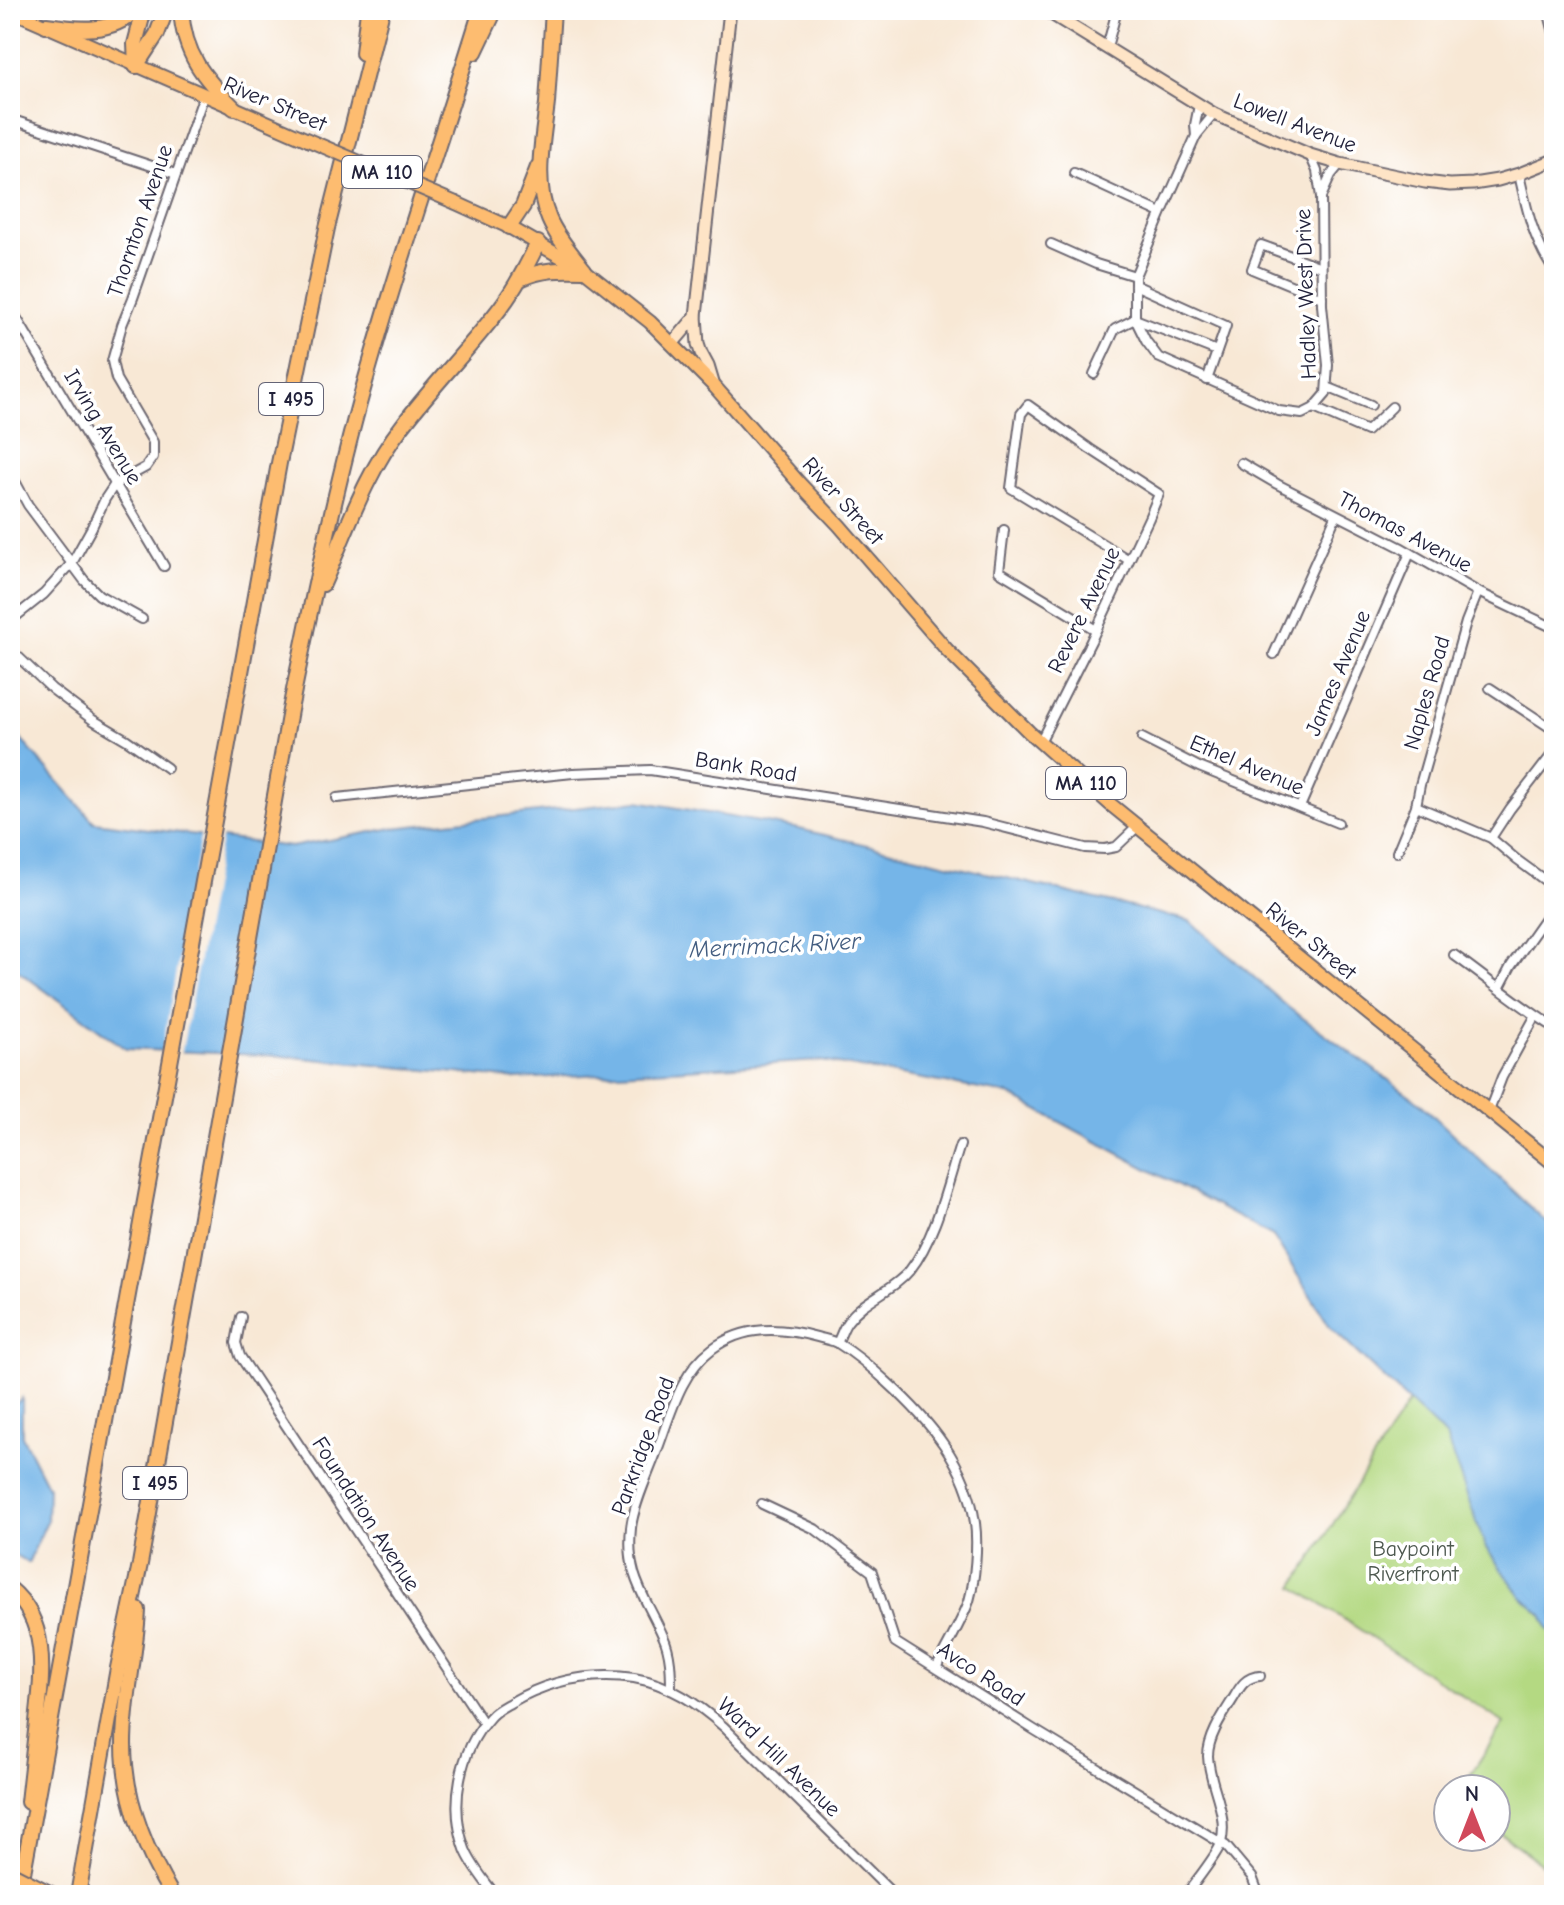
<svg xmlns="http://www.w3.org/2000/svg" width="1564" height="1905" viewBox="0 0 1564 1905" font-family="'Comic Neue',sans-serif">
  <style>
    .green { fill: #b4d982; stroke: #6b7e5e; stroke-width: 2 }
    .water { fill: #74b5e8; stroke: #4b6c92; stroke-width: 2 }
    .pier { fill: #f8e8d5 }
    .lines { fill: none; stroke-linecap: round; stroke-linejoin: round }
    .minor-casing { stroke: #6d6771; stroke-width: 12 }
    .secondary-casing { stroke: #6d6771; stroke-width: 15 }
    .primary-casing { stroke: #6d6771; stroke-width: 16 }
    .motorway-casing { stroke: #6d6771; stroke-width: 18 }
    .minor { stroke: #fff; stroke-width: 8 }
    .secondary { stroke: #fee4c6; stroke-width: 11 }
    .primary { stroke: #fdbc70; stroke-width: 12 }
    .motorway { stroke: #fdbc70; stroke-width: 14 }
    .primary-bridge-casing { stroke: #6d6771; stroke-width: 16; stroke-linecap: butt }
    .trunk-bridge-casing { stroke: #6d6771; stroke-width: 18; stroke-linecap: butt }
    .primary-bridge { stroke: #fdbc70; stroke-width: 12 }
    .trunk-bridge { stroke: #fdbc70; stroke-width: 14 }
    .labels { text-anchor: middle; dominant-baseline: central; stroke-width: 7; stroke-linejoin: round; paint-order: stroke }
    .shield { fill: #fff; stroke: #646476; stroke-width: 2 }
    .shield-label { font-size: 20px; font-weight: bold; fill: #22223b }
    .street-label { font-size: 22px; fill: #22223b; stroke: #fff }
    .park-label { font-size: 22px; fill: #4e5950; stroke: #fff }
    .water-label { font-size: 24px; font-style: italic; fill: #435d80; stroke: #fff }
  </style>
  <rect width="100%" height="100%" fill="#fff"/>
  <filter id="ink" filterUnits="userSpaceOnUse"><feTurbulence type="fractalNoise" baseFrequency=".0125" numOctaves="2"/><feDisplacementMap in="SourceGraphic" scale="16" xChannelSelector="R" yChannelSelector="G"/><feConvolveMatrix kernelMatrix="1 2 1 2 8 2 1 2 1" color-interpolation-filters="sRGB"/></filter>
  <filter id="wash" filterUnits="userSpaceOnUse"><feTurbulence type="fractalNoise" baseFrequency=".006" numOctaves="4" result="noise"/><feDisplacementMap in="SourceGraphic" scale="32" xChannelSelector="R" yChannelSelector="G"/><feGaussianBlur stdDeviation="1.8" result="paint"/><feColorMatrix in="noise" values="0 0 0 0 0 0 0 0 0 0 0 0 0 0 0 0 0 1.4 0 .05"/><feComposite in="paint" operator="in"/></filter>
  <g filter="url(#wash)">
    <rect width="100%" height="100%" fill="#f8e8d5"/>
    <path class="green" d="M1414,1393L1457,1432L1554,1598V1873L1496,1830V1789H1461L1504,1723L1294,1587Z"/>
    <g class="water">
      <path d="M10,727L94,822L291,847L393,828L638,801L795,828L1190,921L1289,1008L1419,1102L1554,1230V1635L1549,1630L1542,1615L1522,1597L1486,1548L1446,1437L1331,1328L1273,1236L1008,1094L821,1061L517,1079L283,1056L126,1049L10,965Z"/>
      <path d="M22,1398V1436L48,1487L47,1521L28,1563L10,1552V1408Z"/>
    </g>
    <path class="pier" d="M201,832L222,834L181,1056L161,1055Z"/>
  </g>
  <g filter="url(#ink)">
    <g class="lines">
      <defs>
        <g id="minor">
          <path d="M1548,10L1554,33"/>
          <path d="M1107,47L1117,10"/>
          <path d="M1199,105L1195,125L1196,136L1214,114"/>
          <path d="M10,119L176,174"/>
          <path d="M1196,136L1162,212L1135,276V319L1146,341L1158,357L1279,411L1302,414L1314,408L1326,394L1328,365L1322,305L1321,197"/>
          <path d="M1310,155L1317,171L1321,197L1331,175L1340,164"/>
          <path d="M1074,173L1161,213"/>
          <path d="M1519,174C1527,211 1533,239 1554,271"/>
          <path d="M1051,244L1096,264L1135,276"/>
          <path d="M1321,267L1261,245L1252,269L1322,298"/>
          <path d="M1135,285L1226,326L1207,380"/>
          <path d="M10,307L164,566"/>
          <path d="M1094,374L1115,329L1135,319L1217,351"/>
          <path d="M1327,387L1371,405"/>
          <path d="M1314,408L1367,431L1392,407"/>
          <path d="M1241,463L1277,484L1400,547L1478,592L1554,628"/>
          <path d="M10,472L28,505L84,580L99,595L142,619"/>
          <path d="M1004,530L999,571L1096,630"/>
          <path d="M10,621L44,594L72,563L92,527L105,499L115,484L146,467L153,457V442L116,379L112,361L122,325L133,298L204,95"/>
          <path d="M10,649L52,689L93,720L127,740L167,768"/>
          <path d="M1274,654L1336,516"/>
          <path d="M1490,688L1554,730"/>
          <path d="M1142,738L1199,767L1338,823"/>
          <path d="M1040,742L1091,641L1149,518L1159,494L1090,449L1028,405L1021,414L1011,488L1129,560"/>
          <path d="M337,798L573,773L650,770L983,822L1085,848L1105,849L1116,847L1138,826"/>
          <path d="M1416,806L1491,838L1517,860L1554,887"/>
          <path d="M1300,807L1410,553"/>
          <path d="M1491,838L1510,809L1554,752"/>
          <path d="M1397,852L1416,806L1420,785L1466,622L1478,592"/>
          <path d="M1454,955C1488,979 1519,1006 1554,1027"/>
          <path d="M1500,987L1511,966L1554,905"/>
          <path d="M1489,1111L1502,1077L1535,1017"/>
          <path d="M241,1317L236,1343L240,1356L484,1724"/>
          <path d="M837,1343C841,1336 843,1327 848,1321C864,1299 893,1291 910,1270C936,1237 947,1185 960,1145"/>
          <path d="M762,1504L815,1529L872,1572L895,1642L1033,1729L1226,1846L1252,1877L1259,1895"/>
          <path d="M671,1690C671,1672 671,1653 663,1636C645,1595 626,1578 631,1528C633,1506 650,1470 658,1448C671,1413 681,1372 712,1349C744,1325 781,1327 817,1337C824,1339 833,1340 839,1344C857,1355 872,1368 887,1382C929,1420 967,1464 975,1523C978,1544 975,1580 969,1601C962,1621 947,1646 937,1666"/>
          <path d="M495,1895C485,1881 471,1865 465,1849C449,1806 459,1751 490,1717C495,1711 503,1707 510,1703C548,1681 591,1672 634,1678C670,1684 698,1704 724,1727L894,1895"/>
          <path d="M1186,1895C1194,1883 1218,1854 1221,1843C1229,1813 1209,1785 1208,1756C1208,1737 1223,1715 1233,1699C1240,1687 1245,1677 1260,1676"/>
        </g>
        <g id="secondary">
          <path d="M1045,10L1214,114L1310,155L1340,164L1425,182L1450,185L1473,184L1498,180L1519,174L1554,160"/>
          <path d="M673,343L696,316"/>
          <path d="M714,386L708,366L701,353L698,344L696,316L730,10"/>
        </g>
        <g id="primary">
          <path d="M10,10L308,140"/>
          <path d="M456,203L509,227L584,270L650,322L715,387L800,484L839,525L947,650L1029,732L1110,804L1554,1164"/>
        </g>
        <g id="motorway">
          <path d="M181,10C184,55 204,78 234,108"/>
          <path d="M553,10C551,41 549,72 547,103C543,140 533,183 549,219C557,238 572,254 584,270"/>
          <path d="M46,25C79,30 111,34 136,10"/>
          <path d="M475,52L495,10"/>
          <path d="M363,53L368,10"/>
          <path d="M136,66L157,34L166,10"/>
          <path d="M136,66L135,44L144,10"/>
          <path d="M509,227L523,206L538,167"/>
          <path d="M520,279C542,269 561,269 584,270"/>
          <path d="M323,584C347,529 366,472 403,425C434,384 470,348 501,307C516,287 527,265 538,243"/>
          <path d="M10,1589C50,1622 42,1676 37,1722C34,1749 31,1775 28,1802"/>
          <path d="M138,1610C136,1655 124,1699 124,1744C124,1797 145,1850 172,1895"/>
          <path d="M19,1895L279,463L327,228L382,10"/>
          <path d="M78,1895L118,1668L140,1564L290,710C308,619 327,528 350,438C387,294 437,153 481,10"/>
        </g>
      </defs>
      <use href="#minor" class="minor-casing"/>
      <use href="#secondary" class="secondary-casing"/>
      <use href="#primary" class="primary-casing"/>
      <use href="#motorway" class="motorway-casing"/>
      <use href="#minor" class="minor"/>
      <use href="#secondary" class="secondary"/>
      <use href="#primary" class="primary"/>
      <use href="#motorway" class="motorway"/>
      <defs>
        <path id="primary-bridge" d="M308,140L456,203"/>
        <path id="trunk-bridge" d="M10,1873L53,1895"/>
      </defs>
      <use href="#primary-bridge" class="primary-bridge-casing"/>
      <use href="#trunk-bridge" class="trunk-bridge-casing"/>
      <use href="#primary-bridge" class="primary-bridge"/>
      <use href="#trunk-bridge" class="trunk-bridge"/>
    </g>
  </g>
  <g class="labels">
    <g class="shield">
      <rect x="342" y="156" width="80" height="32" rx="6"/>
      <rect x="259" y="383" width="64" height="32" rx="6"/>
      <rect x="1046" y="767" width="80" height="32" rx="6"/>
      <rect x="123" y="1467" width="64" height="32" rx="6"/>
    </g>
    <g class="shield-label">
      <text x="382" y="172">MA 110</text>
      <text x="291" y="399">I 495</text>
      <text x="1086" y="783">MA 110</text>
      <text x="155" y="1483">I 495</text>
    </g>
    <g class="street-label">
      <text transform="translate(275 104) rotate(23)">River Street</text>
      <text transform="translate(1295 123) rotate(21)">Lowell Avenue</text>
      <text transform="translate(140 221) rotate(-71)">Thornton Avenue</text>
      <text transform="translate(1306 294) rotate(-92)">Hadley West Drive</text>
      <text transform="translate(103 427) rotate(59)">Irving Avenue</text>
      <text transform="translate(843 501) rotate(48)">River Street</text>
      <text transform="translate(1405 532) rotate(28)">Thomas Avenue</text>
      <text transform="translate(1084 610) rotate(-64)">Revere Avenue</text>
      <text transform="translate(1338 673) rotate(-67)">James Avenue</text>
      <text transform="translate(1427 693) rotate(-74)">Naples Road</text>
      <text transform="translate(1247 765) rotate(23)">Ethel Avenue</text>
      <text transform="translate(746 767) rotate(9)">Bank Road</text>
      <text transform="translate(1311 941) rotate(39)">River Street</text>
      <text transform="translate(643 1446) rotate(-70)">Parkridge Road</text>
      <text transform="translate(366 1514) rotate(57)">Foundation Avenue</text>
      <text transform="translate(981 1674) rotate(33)">Avco Road</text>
      <text transform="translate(779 1757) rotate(44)">Ward Hill Avenue</text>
    </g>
    <g class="park-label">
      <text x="1413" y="1549">Baypoint<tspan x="1413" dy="25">Riverfront</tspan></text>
    </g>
    <g class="water-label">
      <text transform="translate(775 945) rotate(-3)">Merrimack River</text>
    </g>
  </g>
  <rect width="1564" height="1905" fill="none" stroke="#fff" stroke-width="40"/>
  <g transform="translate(1472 1813)"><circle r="38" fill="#ffffff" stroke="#a7a7b1" stroke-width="2"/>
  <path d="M0-6L14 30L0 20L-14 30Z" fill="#d1495b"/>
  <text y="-12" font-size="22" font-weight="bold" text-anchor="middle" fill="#22223b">N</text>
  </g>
</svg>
